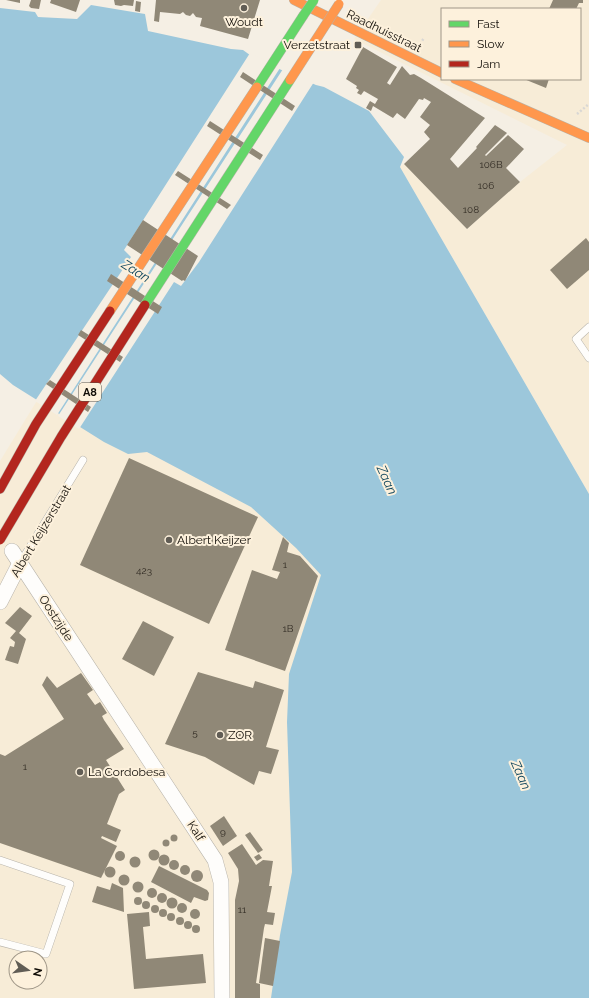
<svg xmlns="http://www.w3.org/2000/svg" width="589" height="998" viewBox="0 0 589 998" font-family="Raleway,sans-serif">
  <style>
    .built { fill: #f7ecd7; fill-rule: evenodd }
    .water { fill: #9cc7db }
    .pier { fill: #f5efe4 }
    .building { fill: #908877 }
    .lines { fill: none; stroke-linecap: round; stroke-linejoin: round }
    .lane-casing { stroke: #b8b4ab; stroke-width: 8 }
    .street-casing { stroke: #b8b4ab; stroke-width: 16 }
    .fast-casing { stroke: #b8b4ab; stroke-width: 10 }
    .slow-casing { stroke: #b8b4ab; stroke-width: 10 }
    .jam-casing { stroke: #b8b4ab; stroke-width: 10 }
    .path { stroke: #d9d7d4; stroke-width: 2.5; stroke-dasharray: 2 2; stroke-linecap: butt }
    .lane { stroke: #fefdfb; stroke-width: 7 }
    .street { stroke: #fefdfb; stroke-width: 15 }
    .fast { stroke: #63d668; stroke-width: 9 }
    .slow { stroke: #ff974d; stroke-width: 9 }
    .jam { stroke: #b3261e; stroke-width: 9 }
    .fast-bridge-casing { stroke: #b8b4ab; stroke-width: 10; stroke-linecap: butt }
    .slow-bridge-casing { stroke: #b8b4ab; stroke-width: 10; stroke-linecap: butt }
    .jam-bridge-casing { stroke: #b8b4ab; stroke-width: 10; stroke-linecap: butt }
    .fast-bridge { stroke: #63d668; stroke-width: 9 }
    .slow-bridge { stroke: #ff974d; stroke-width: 9 }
    .jam-bridge { stroke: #b3261e; stroke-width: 9 }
    .poi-dot { fill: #615d55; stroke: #fdf1dc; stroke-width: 1.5 }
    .labels { text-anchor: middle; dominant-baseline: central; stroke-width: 4; stroke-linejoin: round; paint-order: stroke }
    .number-label { font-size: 10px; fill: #322c24 }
    .shield { fill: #fdf1dc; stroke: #585248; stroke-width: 1 }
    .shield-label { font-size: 11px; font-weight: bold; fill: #120e08 }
    .poi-label { font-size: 12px; fill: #120e08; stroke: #fdf1dc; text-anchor: start }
    .street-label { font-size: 12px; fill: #120e08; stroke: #fdf1dc }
    .water-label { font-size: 13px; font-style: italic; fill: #12475e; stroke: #fdf1dc }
  </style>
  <rect width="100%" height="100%" fill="#f5efe4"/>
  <g class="built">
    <path d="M381,0H589V494L400,167L404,164L467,229L520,182L567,145L354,39ZM442,9H580V79H442Z"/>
    <path d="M38,399L349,516L329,998H0V461ZM16,958H40V982H16Z"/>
  </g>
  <path class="water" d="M91,5L145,14L148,31L231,49L243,50L254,58L316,85L324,87L369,111L404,157L400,167L589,494V998H271L280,935L292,872L287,722L289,674L321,575L296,548L251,507L147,452L128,454L104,442L13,385L0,374V8L35,12L38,17L77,19Z"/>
  <g class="pier">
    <path d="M250,53L280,68L57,415L35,401L131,257L124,250Z"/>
    <path d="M283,69L314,82L199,262L181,286L174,282L79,429L58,416Z"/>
  </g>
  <g class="building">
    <path d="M6,0H20V3Z"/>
    <path d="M31,0H41L39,9L31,8L29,6Z"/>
    <path d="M51,0H80L76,12L50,3Z"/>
    <path d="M114,0H134L133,6L124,5L121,6L115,5Z"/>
    <path d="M156,0H260L248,39L200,26L202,18L196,17L193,13L190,16L186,15L183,12L180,14L160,12L159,22L154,21Z"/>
    <path d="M553,0H583V3H579L576,9H549Z"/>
    <path d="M136,1L141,2L140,12L135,11Z"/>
    <path d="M363,47L397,67L387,83L390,85L402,66L410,75L414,74L421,78L485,118L450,159L458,168L477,148L476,147L495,125L507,133L485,155L486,156L508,135L524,149L506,168L520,182L467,229L404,164L430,139L424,132L430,125L420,117L431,102L424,98L423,100L419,99L405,119L397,113L393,118L373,106L371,111L366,108L370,101L375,104L378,99L364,91L361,95L357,93L359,90L356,88L357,86L346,79Z"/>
    <path d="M243,72L295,106L292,111L240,77Z"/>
    <path d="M524,79H549L546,88Z"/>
    <path d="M210,121L263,155L260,160L207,126Z"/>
    <path d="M178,171L231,205L227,209L175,175Z"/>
    <path d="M143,220L198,256L185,281L183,280L182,281L127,245Z"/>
    <path d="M586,238L589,242V270L567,289L550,270Z"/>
    <path d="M111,274L162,307L158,314L107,281Z"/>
    <path d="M81,330L123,357L120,362L78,335Z"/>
    <path d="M50,380L91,407L88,412L46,384Z"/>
    <path d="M129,458L258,517L209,624L80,565Z"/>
    <path d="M283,537L289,543L287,552L300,556L318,576L285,671L225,650L252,570L277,579L280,572L272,570Z"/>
    <path d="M20,607L32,616L19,633L26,639L18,664L5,660L10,646L14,647L15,642L10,638L16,631L5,623Z"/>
    <path d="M143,621L174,637L154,676L122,659Z"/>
    <path d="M198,672L253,688L255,681L284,690L266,747L279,750L271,774L259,771L254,785L205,757L165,744Z"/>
    <path d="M81,673L93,690L87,694L95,705L100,702L107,713L102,716L104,720L124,749L106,760L125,790L119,794L107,824L121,830L116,842L102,836L101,838L117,846L101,878L0,843V754L5,756L64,719L42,685L47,676L57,688Z"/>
    <path d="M224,816L237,836L223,846L210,826Z"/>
    <path d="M250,832L263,850L258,853L245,835Z"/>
    <circle cx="174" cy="838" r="3.5"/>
    <circle cx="166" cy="843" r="3.5"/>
    <path d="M242,844L256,865L263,860L273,861L269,886H272L267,912L275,913L273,925L265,924L264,928L256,983L260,984V998H235V900L239,881L238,869L228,853Z"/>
    <circle cx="154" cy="855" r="5.5"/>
    <circle cx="120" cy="856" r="5"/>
    <path d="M259,854L262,858L257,861L254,857Z"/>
    <circle cx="164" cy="860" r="5.5"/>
    <circle cx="135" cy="862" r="5.5"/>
    <circle cx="174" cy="865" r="5"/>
    <circle cx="185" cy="870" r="5"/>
    <path d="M159,866L207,890L209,893L208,900L205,901L194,897L191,903L151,882Z"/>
    <circle cx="110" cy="872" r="5.5"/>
    <circle cx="197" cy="876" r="6"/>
    <circle cx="124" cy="880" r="5.5"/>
    <circle cx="138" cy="887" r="5.5"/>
    <path d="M112,883L123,888L124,912L92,902L97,886L110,890Z"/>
    <circle cx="152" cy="893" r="5"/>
    <circle cx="162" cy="898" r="5"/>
    <circle cx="138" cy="901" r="4"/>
    <circle cx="172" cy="903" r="5.5"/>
    <circle cx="146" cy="905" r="4"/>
    <circle cx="182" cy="908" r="5"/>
    <circle cx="155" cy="909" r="4"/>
    <circle cx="195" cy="914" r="5"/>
    <circle cx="163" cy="913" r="4"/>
    <path d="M149,912L150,926L143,927L146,959L203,954L206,983L134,989L127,914Z"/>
    <circle cx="171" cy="917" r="4"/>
    <circle cx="180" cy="921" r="4"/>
    <circle cx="188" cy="925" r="4"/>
    <circle cx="196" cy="929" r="4"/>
    <path d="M265,938L280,941L273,986L259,983Z"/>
  </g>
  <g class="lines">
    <defs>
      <g id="lane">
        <path d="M589,327L576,339L589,358"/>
        <path d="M20,563L83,460"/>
        <path d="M0,860L70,884L46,954L0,942"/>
      </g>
      <g id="street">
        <path d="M12,551L215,860L221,882L222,998"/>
        <path d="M0,602L20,563"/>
      </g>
      <path id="fast" d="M257,87L303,16"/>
      <g id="slow">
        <path d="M294,0L442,73"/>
        <path d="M455,79L589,138"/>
        <path d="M110,311L257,87"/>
      </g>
      <path id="jam" d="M0,489L36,424L110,311"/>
    </defs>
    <use href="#lane" class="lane-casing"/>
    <use href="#street" class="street-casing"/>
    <use href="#fast" class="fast-casing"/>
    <use href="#slow" class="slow-casing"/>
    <use href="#jam" class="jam-casing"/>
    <g class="path">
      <path d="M420,44L424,38"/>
      <path d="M577,114L589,104"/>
    </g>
    <use href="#lane" class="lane"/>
    <use href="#street" class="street"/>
    <use href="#fast" class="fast"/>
    <use href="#slow" class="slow"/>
    <use href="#jam" class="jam"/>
    <defs>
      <g id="fast-bridge">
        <path d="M303,16L314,0"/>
        <path d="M145,305L290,80"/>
      </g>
      <path id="slow-bridge" d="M290,80L339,4"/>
      <path id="jam-bridge" d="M0,540L61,437L145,305"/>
    </defs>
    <use href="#fast-bridge" class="fast-bridge-casing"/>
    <use href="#slow-bridge" class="slow-bridge-casing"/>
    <use href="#jam-bridge" class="jam-bridge-casing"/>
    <use href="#fast-bridge" class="fast-bridge"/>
    <use href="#slow-bridge" class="slow-bridge"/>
    <use href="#jam-bridge" class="jam-bridge"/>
  </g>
  <g class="poi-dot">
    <circle cx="244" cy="8" r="4"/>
    <rect x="354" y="41" width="8" height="8" rx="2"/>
    <circle cx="169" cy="540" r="4"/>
    <circle cx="220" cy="735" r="4"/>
    <circle cx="80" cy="772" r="4"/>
  </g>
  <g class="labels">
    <g class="number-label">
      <text x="491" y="164">106B</text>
      <text x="486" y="185">106</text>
      <text x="471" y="209">108</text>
      <text x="285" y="564">1</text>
      <text x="144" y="570">423</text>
      <text x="288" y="628">1B</text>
      <text x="195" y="732">5</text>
      <text x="25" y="766">1</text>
      <text x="223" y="831">9</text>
      <text x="242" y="909">11</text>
    </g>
    <rect class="shield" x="79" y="383" width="22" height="18" rx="3"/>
    <g class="shield-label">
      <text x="90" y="392">A8</text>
    </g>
    <g class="poi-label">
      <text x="244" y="22" text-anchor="middle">Woudt</text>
      <text x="350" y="45" text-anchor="end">Verzetstraat</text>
      <text x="177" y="540">Albert Keijzer</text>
      <text x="228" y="735">ZOR</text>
      <text x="88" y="772">La Cordobesa</text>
    </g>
    <g class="street-label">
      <text transform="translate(384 31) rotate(26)">Raadhuisstraat</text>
      <text transform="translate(41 531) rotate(-59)">Albert Keijzerstraat</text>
      <text transform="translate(56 618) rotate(57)">Oostzijde</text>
      <text transform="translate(196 831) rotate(57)">Kalf</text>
    </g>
    <g class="water-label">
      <text transform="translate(136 271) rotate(32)">Zaan</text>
      <text transform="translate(387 480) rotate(65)">Zaan</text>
      <text transform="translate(521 775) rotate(66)">Zaan</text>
    </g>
  </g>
  <rect x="441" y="8" width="140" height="72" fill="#fdf1dc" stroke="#9f9687"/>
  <rect x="449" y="21" width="20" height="6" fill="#63d668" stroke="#9f9687"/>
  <text x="477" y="28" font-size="12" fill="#120e08">Fast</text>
  <rect x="449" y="41" width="20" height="6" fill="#ff974d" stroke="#9f9687"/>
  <text x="477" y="48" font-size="12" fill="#120e08">Slow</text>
  <rect x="449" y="61" width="20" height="6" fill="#b3261e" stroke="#9f9687"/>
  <text x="477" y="68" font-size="12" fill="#120e08">Jam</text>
  <g transform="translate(28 970) rotate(103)"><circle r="19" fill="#fdf1dc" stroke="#9f9687"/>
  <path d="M0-3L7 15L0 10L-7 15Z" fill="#615d55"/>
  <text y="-6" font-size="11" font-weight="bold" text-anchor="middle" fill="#120e08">N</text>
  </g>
</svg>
